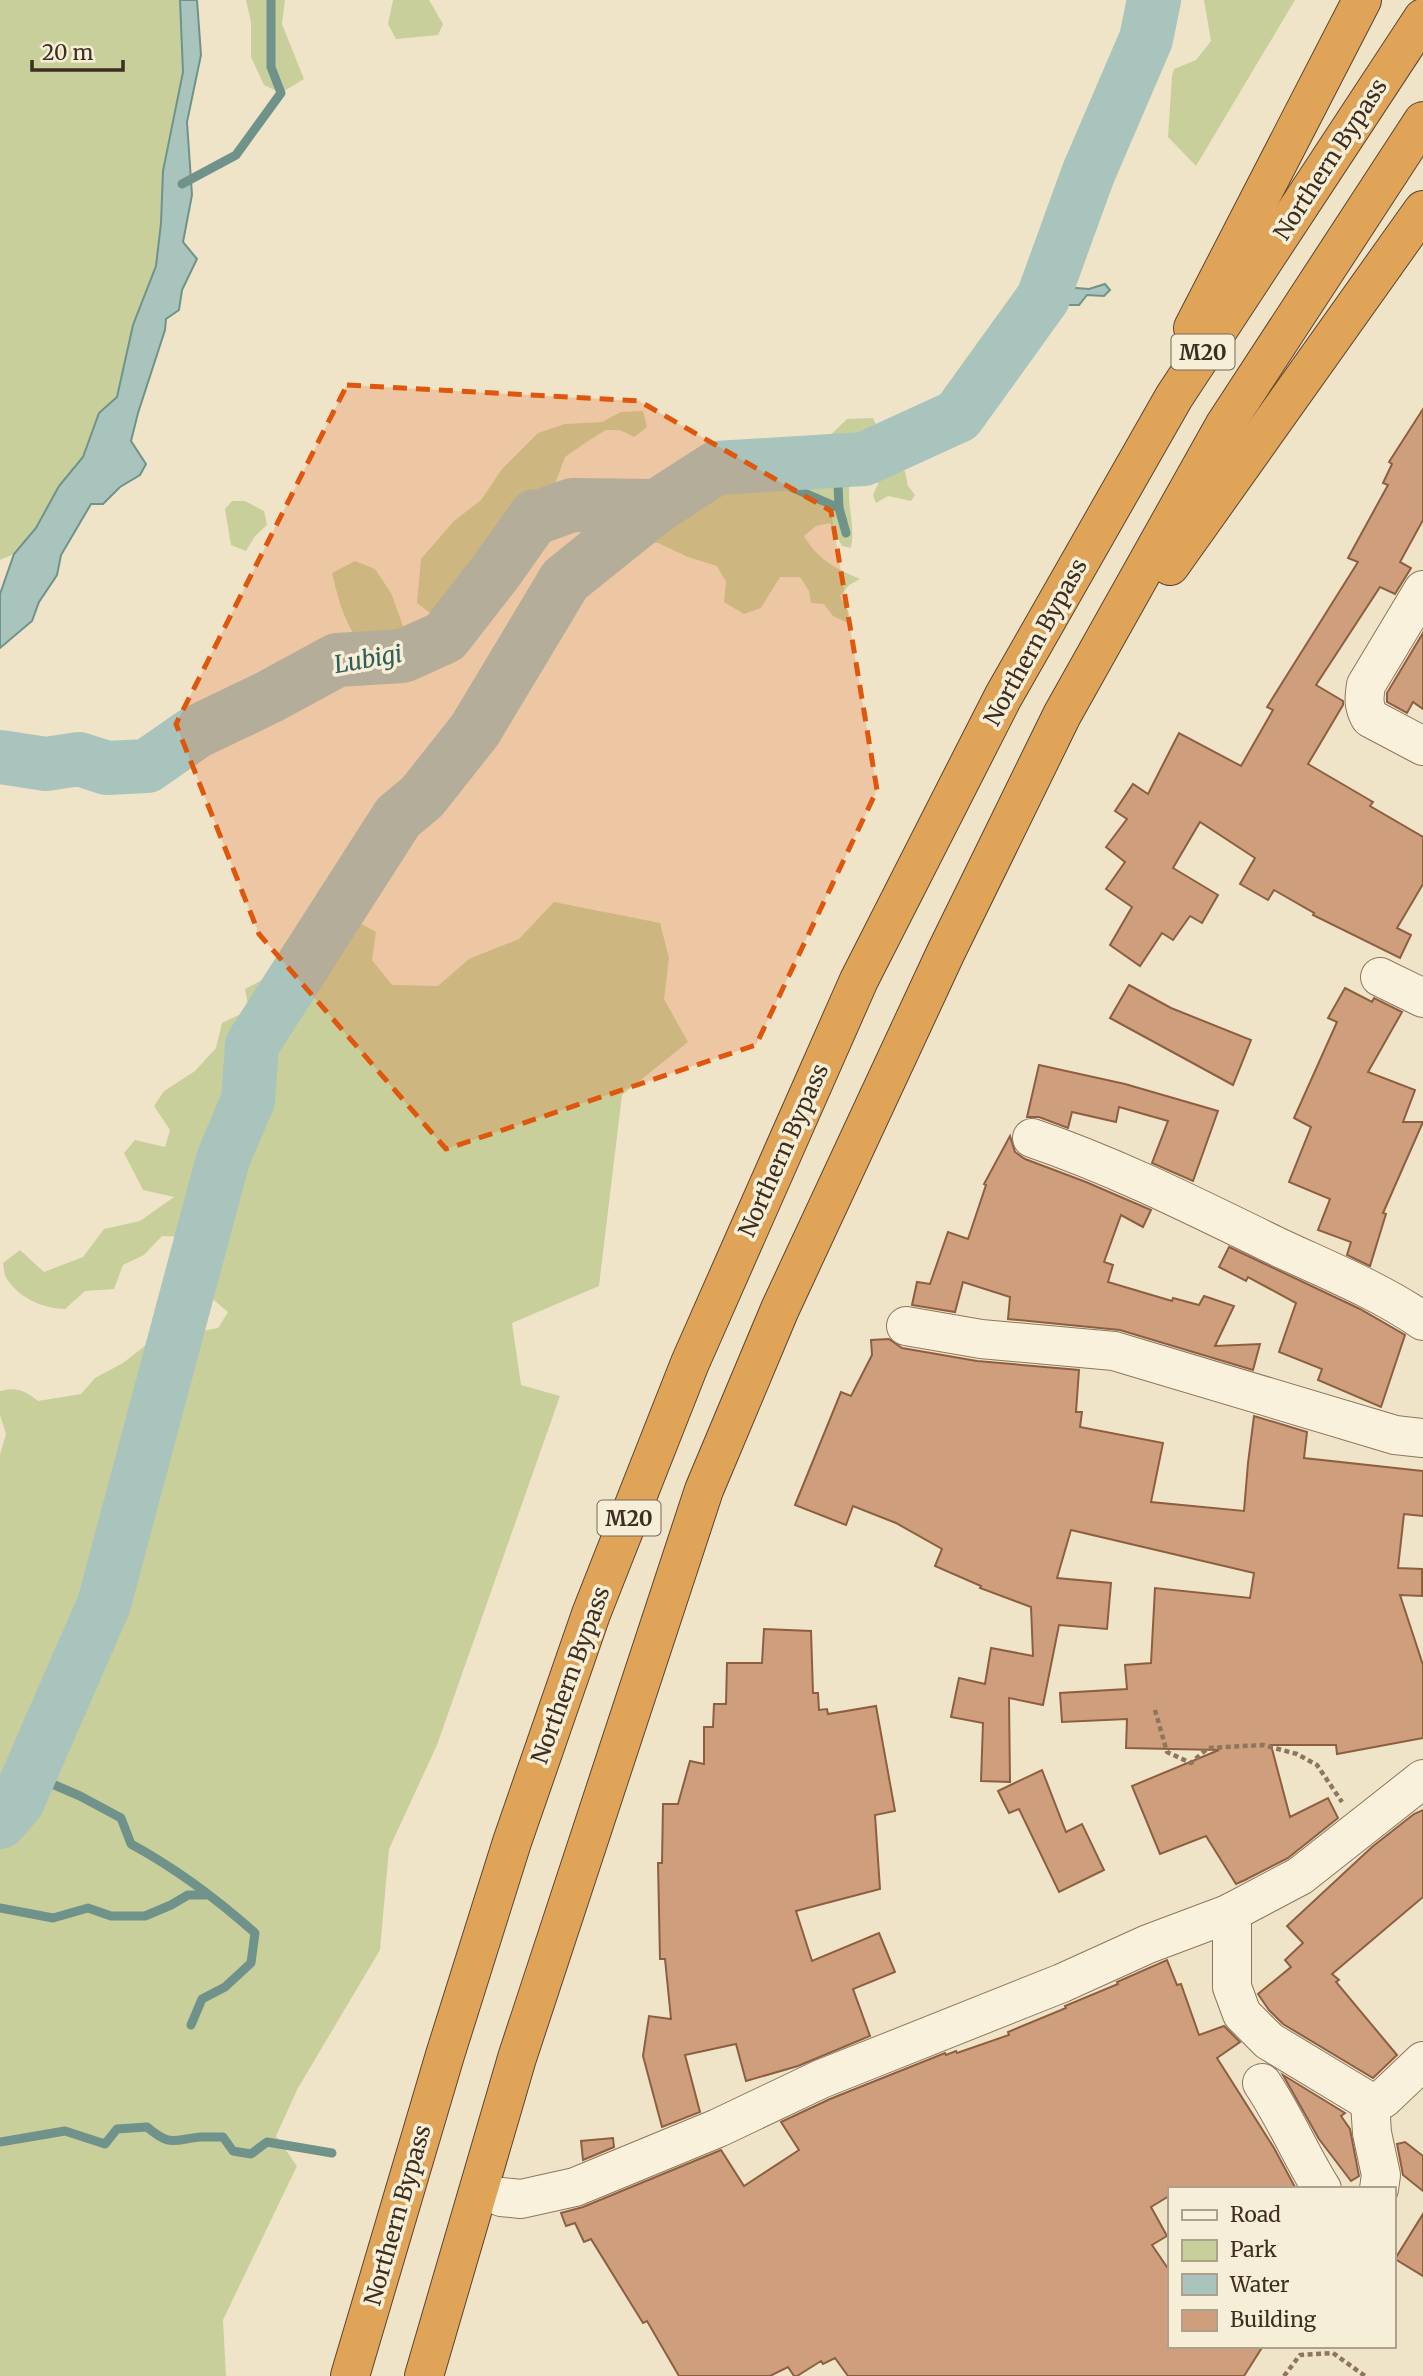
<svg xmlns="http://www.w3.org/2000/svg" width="1423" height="2376" viewBox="0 0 1423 2376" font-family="Merriweather,serif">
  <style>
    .green { fill: #c9cf9b }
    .water { fill: #a9c4bc; stroke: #6f938a; stroke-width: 2 }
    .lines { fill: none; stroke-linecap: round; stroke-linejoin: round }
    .stream { stroke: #6f938a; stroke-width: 9 }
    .river { stroke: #a9c4bc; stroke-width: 54 }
    .building { fill: #cf9f7d; stroke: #8d5f41; stroke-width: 2 }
    .minor-casing { stroke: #8d765c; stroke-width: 40 }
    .highway-casing { stroke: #5b4430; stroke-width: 40 }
    .path { stroke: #8d765c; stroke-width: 4.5; stroke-dasharray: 5 3.5; stroke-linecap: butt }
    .minor { stroke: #faf1dc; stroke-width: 38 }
    .highway { stroke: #e0a458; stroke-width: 38 }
    .marked { fill: #df570d; fill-opacity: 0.2; stroke: #df570d; stroke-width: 5; stroke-dasharray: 14 9; stroke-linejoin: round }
    .labels { text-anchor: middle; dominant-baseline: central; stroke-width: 7; stroke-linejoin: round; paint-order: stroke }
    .shield { fill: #f7eed8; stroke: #756857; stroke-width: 2 }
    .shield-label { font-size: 21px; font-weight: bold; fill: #3d2e20 }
    .street-label { font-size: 23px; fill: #3d2e20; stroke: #f7eed8 }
    .water-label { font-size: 24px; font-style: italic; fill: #2f5d5a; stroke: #f7eed8 }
  </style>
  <rect width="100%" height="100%" fill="#f0e4c8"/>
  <g class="green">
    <path d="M0,0H180L183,72L163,171L161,223L156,266L133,325L117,397L99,413L83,457L59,486L36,528L14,554L0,560Z"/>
    <path d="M246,0H285L282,24L304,79L281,93L264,85L251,57V22Z"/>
    <path d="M393,0H429L443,24L438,35L396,39L388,24Z"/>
    <path d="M1204,0H1295L1196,166L1168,137L1172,76L1174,69L1196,60L1211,41Z"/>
    <path d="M643,411L647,427L634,437L620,430H606L588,441L565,457L554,487L582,480L615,484L641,498L714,499L737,485L738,460L796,455L819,446L847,419L873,418L877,427C865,446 848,469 849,493C849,512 855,529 851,548L842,546L830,523L816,526L804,536C818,560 835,568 860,579L849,585L840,596L849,613L848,623L833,616L824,604L811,603L809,591L800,577H780L761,608L744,614L724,602L726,582L717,566L688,557L658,543L640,542L601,528L577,513L539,517L503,579L470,620L438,619L417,603L421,559L454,521L481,500L502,469L538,433L565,424L602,422L621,412Z"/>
    <path d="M894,466L905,471L908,486L915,495L911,501L888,496L876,503L873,495L878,484L877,471Z"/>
    <path d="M232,501H245L264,511L267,525L255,536L246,551L231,545L225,509Z"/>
    <path d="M355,561L375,569L391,593L406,634L399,668L379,669L369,663C365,650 361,645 353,633C342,614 337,594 332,573Z"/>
    <path d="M554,902L660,923L669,958L664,999L688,1042L622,1095L599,1286L512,1323L521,1385L560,1396L437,1745L389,1849L380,1950L298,2088L276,2136L297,2166L223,2320L226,2376H0V1454L6,1434L0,1415V1391C17,1387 24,1390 38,1401L81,1394L95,1378L123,1363L151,1341L218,1328L228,1312L209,1296L162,1310L159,1301L164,1281H200L207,1264L186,1237L162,1236L144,1255L123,1265L114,1289L85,1291L65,1309C44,1309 19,1298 7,1279C4,1275 4,1268 3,1263L20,1250L44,1272L83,1257L104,1229L140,1221L174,1197L143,1190L124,1153L135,1140L165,1147L170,1130L154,1106L164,1091L195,1071L216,1048L222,1023L249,1010L245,989L264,979L311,992L334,960L356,921L376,932L372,960L392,985L438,986L469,959L519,939Z"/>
  </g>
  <g class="water">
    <path d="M180,0H197L201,55L187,122L192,195L183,242L197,259L182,290L179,310L166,319L165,330L138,413L131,441L146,464L140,475L120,487L103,504H91L61,555L57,575L39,602L32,621L0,648V594L14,554L36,528L59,486L83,457L99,413L117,397L133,325L156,266L161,223L163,171L183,72Z"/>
    <path d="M1116,109L1119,119L1118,142L1105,160L1075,208L1086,224L1089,237L1056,261V241L1063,225L1075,208V157L1087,136Z"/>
    <path d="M1052,272L1064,287L1089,289L1105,284L1110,290L1104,296L1087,295L1079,305H1059L1041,322L1026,343L1009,346C1014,301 1015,298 1052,272Z"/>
    <path d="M93,746L128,759L158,758L154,770L146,780L123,781L67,770L44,778L0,764V748L18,747L33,753Z"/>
  </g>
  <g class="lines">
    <g class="stream">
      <path d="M182,184L236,155L281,93L271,67V0"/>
      <path d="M837,460L839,508"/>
      <path d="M743,466L839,508L846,533"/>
      <path d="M22,1790L50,1783L80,1796L121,1818L131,1844C175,1868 218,1900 255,1933L251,1963L225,1987L202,1999L191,2025"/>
      <path d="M0,1908L53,1918L88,1908L111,1916H145L171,1905L188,1895H205"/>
      <path d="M0,2142L65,2131L105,2144L117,2129L147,2127C171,2147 172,2140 200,2137C207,2137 215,2137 223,2137L233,2151L251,2154L267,2142L332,2153"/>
    </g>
    <g class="river">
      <path d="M0,757L46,764L79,759L107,768L147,766L196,732L269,697L337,660L403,656L445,637L497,570L535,516L539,517L572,505L657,506"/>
      <path d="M0,1822L18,1801L104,1604L223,1159L248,1100L252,1045L398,817L422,797L475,730L565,580L657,506L716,468L864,459L958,416L1043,298L1088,174L1146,39L1154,0"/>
    </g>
  </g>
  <g class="building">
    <path d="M1423,409V520L1400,562L1411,568L1395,594L1380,587L1316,685L1343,701V705L1308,764L1373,802L1370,806L1423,837V884L1397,928L1411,935L1400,958L1313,915L1314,913L1274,890L1268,900L1240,884L1255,858L1200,822L1173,868L1218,895L1202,923L1190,916L1173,940L1162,933L1140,966L1110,945L1132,907L1106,889L1125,862L1106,847L1127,819L1115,811L1133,784L1148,794L1179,733L1241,766L1273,710L1267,707L1358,562L1348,558L1388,485L1383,483L1392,464L1389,462Z"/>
    <path d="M1423,633V709L1413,702L1407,713L1387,702V693Z"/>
    <path d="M1129,985L1171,1008L1251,1040L1233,1085L1110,1018Z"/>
    <path d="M1345,988L1372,1002L1374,998L1402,1012L1368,1072L1415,1090L1403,1122H1423L1383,1213L1386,1214L1370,1266L1347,1255L1351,1242L1318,1230L1330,1199L1289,1182L1311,1127L1294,1118L1337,1022L1328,1018Z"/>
    <path d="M1039,1065L1125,1084L1218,1111L1193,1181L1152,1163L1168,1121L1119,1107L1116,1122L1072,1112L1068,1128L1039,1117H1027Z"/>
    <path d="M1010,1136L1015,1152L1025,1159L1086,1182L1151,1210L1143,1227L1121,1215L1104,1262L1113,1265L1108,1282L1172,1301L1173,1298L1199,1305L1204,1296L1234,1306L1215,1346L1260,1344L1253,1370L1120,1330L1008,1319L1010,1297L963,1282L955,1312L912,1305L917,1282L930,1284L948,1232L968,1239L986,1185L984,1184Z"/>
    <path d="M1229,1247L1360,1309L1405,1335L1381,1407L1318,1380L1322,1369L1279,1352L1296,1303L1248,1277L1246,1281L1219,1267Z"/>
    <path d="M889,1339L902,1348L977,1361L1079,1370L1076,1412H1082L1080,1427L1163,1443L1151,1502L1244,1511L1248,1463L1254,1416L1307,1432L1304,1458L1423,1471V1516L1404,1514L1398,1568L1422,1569V1596L1400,1595L1423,1665V1738L1337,1754L1336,1745H1271L1290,1817L1328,1798L1338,1818L1288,1858L1245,1880L1236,1884L1206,1836L1160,1854L1132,1786L1219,1750L1126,1748L1127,1719L1062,1722L1060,1693L1127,1689L1125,1665L1151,1663L1155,1588L1250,1598L1254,1573L1071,1530L1057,1578L1111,1583L1107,1629L1059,1625L1043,1705L1009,1698L1010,1782L981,1781L983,1723L951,1717L959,1678L985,1684L991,1648L1033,1656L1031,1607L980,1588L981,1586L935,1566L942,1549L896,1523L853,1506L846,1525L795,1505L841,1392L851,1396L872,1355L871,1340Z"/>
    <path d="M764,1629L811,1631L813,1693H818L819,1710L827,1709L828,1714L876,1706L895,1811L875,1815L880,1889L796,1911L812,1961L879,1933L895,1972L853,1989L870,2036L798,2066L746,2081L736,2044L685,2055L700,2112L662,2127L643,2056L649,2016L671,2019L665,1959H660L658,1863H662L663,1804H678L690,1761L704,1764V1727H713L714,1704H726L727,1663H762Z"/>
    <path d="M1042,1770L1066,1832L1082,1824L1104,1870L1059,1892L1019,1809L1009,1813L998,1791Z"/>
    <path d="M1423,1810V1897L1332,1974L1339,1980L1336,1982L1397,2055L1373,2078L1283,2024L1269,2010L1258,1994L1291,1967L1285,1960L1303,1943L1287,1926L1372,1847L1414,1814Z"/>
    <path d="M1167,1960L1177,1985L1181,1984L1199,2035L1224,2026L1240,2042L1217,2058L1274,2148L1296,2189H1169V2196L1151,2207L1167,2236L1152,2245L1169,2270V2346H1263L1244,2376H848L835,2358L823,2364L821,2361L797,2376H794L788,2367L770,2376H679L647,2321L643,2323L591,2239L584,2242L575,2223L566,2226L561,2213L583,2207L721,2150L744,2186L799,2150L781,2122L830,2099L945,2053L946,2055L956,2051L957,2053L1009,2035L1008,2032L1066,2008L1065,2006L1118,1984L1117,1982Z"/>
    <path d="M1283,2075L1345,2113L1341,2116L1350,2129L1359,2176L1351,2181L1319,2139Z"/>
    <path d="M613,2138L614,2147L583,2160L581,2141Z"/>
    <path d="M1405,2142L1423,2156V2191L1403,2175L1397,2144Z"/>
    <path d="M1423,2214V2276L1395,2259Z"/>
  </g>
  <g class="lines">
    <defs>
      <g id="minor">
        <path d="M1423,590L1366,685C1364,698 1363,706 1370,718L1423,746"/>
        <path d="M1380,977L1423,998"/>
        <path d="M1032,1138C1117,1167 1196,1207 1276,1246C1325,1269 1378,1290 1423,1321"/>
        <path d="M906,1326L981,1339L1114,1351L1395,1435L1423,1438"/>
        <path d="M1232,1912V1987L1242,2014L1269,2041L1370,2102L1383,2099L1423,2061"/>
        <path d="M1262,2083C1285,2117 1300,2154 1322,2189"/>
        <path d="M1370,2102L1372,2133L1381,2175L1379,2189"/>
        <path d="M501,2197L521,2199L575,2187L718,2128L821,2079L1062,1983L1148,1944L1228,1914L1300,1876L1423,1779"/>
      </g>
      <g id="highway">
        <path d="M1193,328L1362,0"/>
        <path d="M1170,566L1423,210"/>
        <path d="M350,2376L445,2055L512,1842L591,1614L690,1363L859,980L1003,697L1174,397L1423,18"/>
        <path d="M424,2376L517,2058L704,1490L780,1309L946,952L1062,715L1224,426L1423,121"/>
      </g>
    </defs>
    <use href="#minor" class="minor-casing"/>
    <use href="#highway" class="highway-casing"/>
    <g class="path">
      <path d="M1155,1710L1167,1752L1191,1763L1208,1748L1263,1745L1297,1754L1317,1765L1342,1802"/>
      <path d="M1284,2376L1300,2355L1333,2353L1365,2376"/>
    </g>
    <use href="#minor" class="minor"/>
    <use href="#highway" class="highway"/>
  </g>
  <path class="marked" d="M347,385L639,401L831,511L877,790L756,1045L446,1149L259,934L176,724Z"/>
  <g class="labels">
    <g class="shield">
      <rect x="1171.5" y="334.5" width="63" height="35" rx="5"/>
      <rect x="597.5" y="1500.5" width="63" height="35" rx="5"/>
    </g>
    <g class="shield-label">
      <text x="1203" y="352">M20</text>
      <text x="629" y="1518">M20</text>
    </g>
    <g class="street-label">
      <text transform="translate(1330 159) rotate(-57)">Northern Bypass</text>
      <text transform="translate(1035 642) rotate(-61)">Northern Bypass</text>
      <text transform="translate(783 1150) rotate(-66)">Northern Bypass</text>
      <text transform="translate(570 1675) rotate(-70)">Northern Bypass</text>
      <text transform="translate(397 2215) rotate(-74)">Northern Bypass</text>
    </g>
    <g class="water-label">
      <text transform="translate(368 659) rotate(-10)">Lubigi</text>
    </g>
  </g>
  <rect x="1168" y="2187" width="228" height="161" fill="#f7eed8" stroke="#ada18e" stroke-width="2"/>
  <rect x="1182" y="2210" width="35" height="10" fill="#faf1dc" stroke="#ada18e" stroke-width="2"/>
  <text x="1230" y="2222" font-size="21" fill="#3d2e20">Road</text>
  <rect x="1182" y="2240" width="35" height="21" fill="#c9cf9b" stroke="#ada18e" stroke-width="2"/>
  <text x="1230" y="2257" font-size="21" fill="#3d2e20">Park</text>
  <rect x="1182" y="2274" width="35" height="21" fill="#a9c4bc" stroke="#ada18e" stroke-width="2"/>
  <text x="1230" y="2292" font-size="21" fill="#3d2e20">Water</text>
  <rect x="1182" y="2310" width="35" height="21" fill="#cf9f7d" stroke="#ada18e" stroke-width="2"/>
  <text x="1230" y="2327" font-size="21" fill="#3d2e20">Building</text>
  <path d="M32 60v10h91v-10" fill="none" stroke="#3d2e20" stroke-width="3.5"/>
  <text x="42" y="60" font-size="21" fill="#3d2e20" stroke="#f7eed8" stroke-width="5" paint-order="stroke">20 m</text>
</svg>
